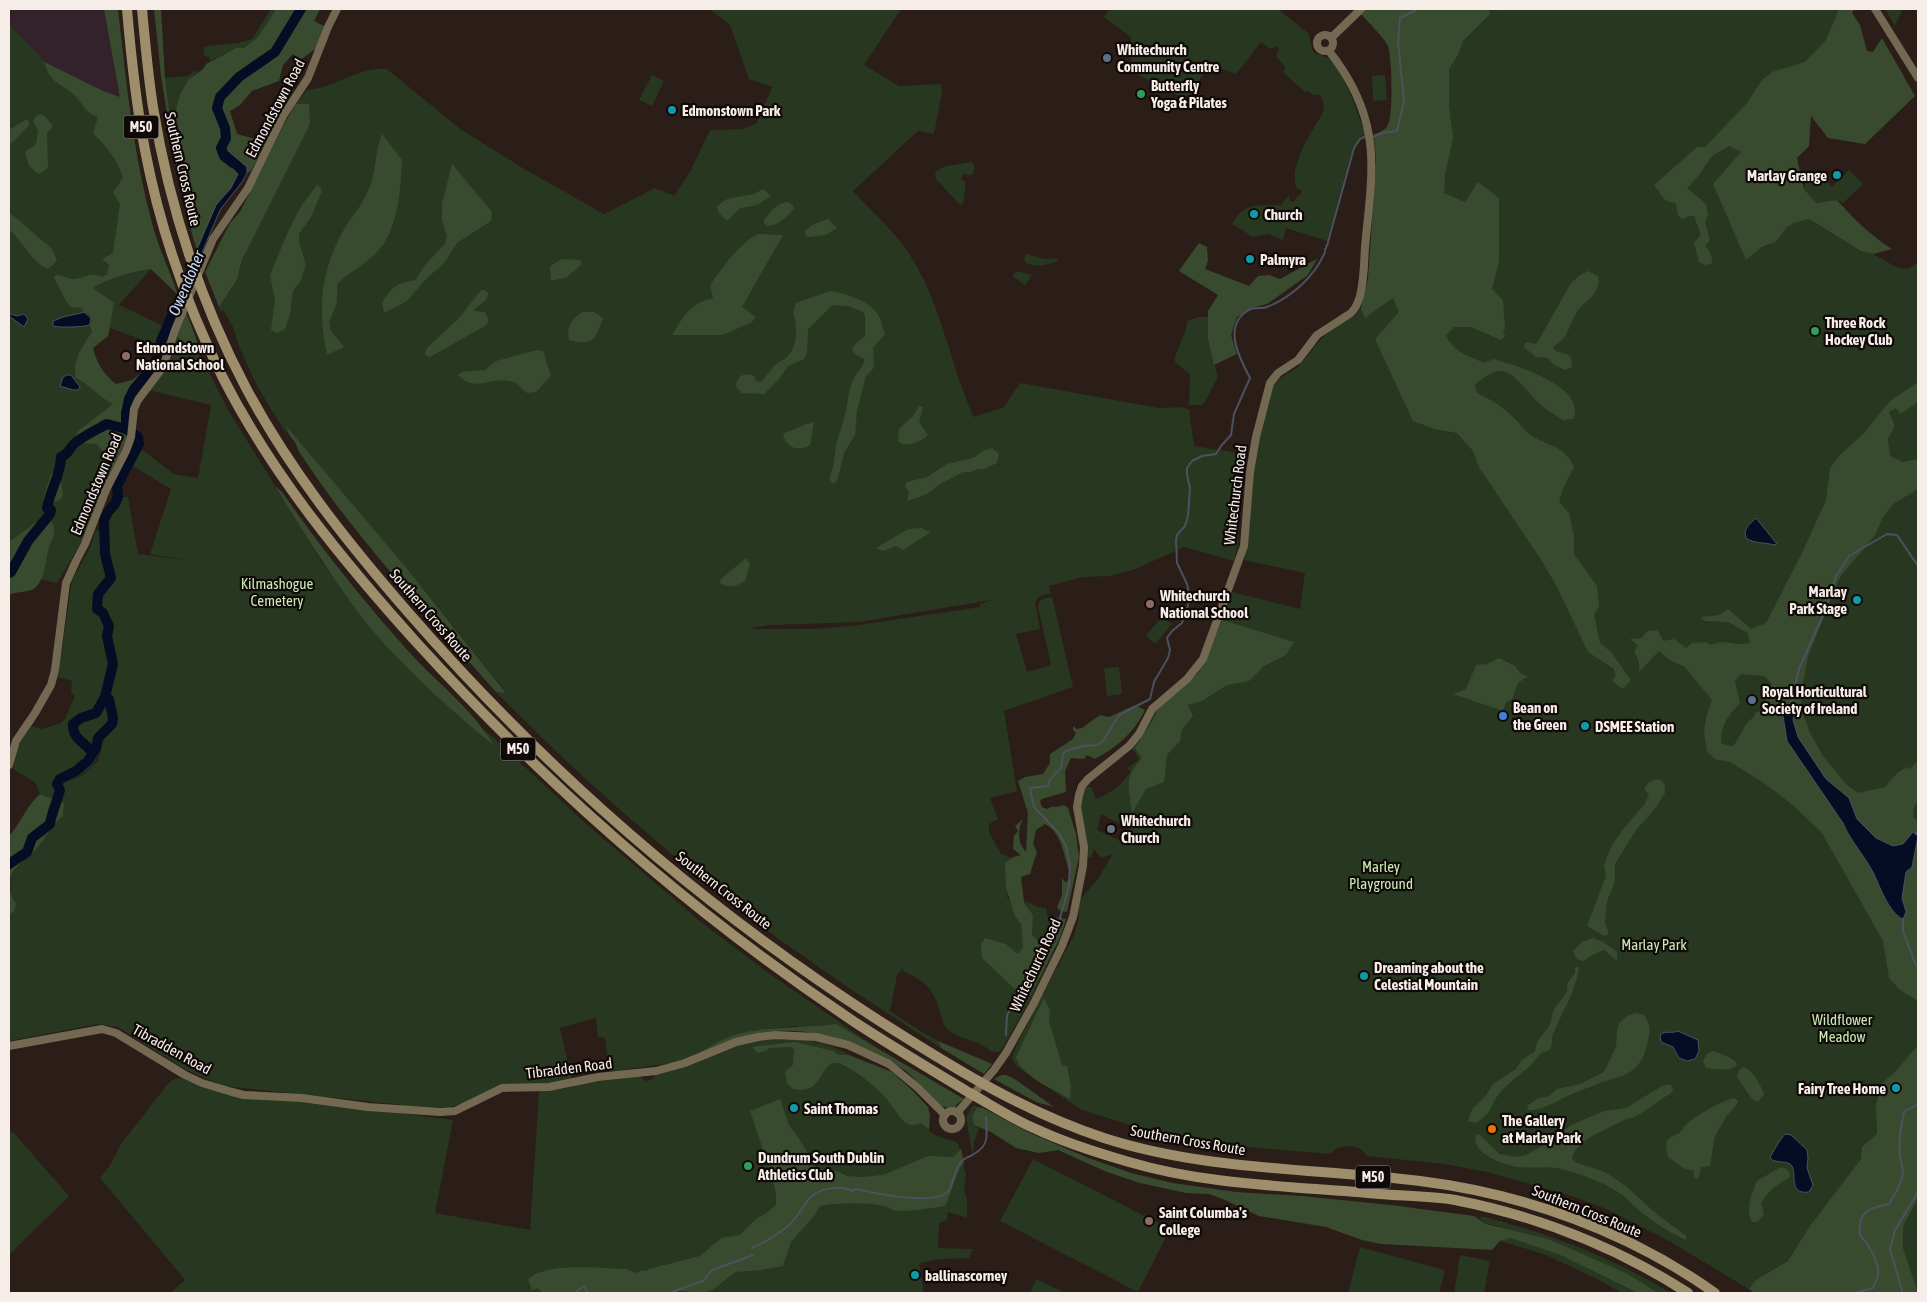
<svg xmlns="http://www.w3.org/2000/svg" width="1927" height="1302" viewBox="0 0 1927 1302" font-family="'Asap Condensed',sans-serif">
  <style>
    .medical { fill: #33222a }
    .green { fill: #283720; fill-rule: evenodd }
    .forest { fill: #394b2e; fill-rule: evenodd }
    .water { fill: #040d24; stroke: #4d505f }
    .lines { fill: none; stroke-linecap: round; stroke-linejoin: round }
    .stream { stroke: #4d505f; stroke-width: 2 }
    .river { stroke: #040d24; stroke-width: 10 }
    .secondary { stroke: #736953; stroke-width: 8 }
    .highway { stroke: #9e8e6c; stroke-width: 10 }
    .service-dot { fill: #5c6f8a; stroke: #0f0907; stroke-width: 2 }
    .leisure-dot { fill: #2e9e5b; stroke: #0f0907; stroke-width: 2 }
    .culture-dot { fill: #0f9aa8; stroke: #0f0907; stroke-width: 2 }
    .education-dot { fill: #8d6e63; stroke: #0f0907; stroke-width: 2 }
    .shop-dot { fill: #3f7fe0; stroke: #0f0907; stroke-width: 2 }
    .worship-dot { fill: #6b7280; stroke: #0f0907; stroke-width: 2 }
    .food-dot { fill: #e8710a; stroke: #0f0907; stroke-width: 2 }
    .labels { text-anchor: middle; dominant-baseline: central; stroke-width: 4.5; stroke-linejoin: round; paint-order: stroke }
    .shield { fill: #0f0907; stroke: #b1a8a4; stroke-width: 1 }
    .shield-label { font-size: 14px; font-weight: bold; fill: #f6ece8 }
    .poi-label { font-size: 15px; font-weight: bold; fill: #f6ece8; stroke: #0f0907; text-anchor: start }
    .street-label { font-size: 15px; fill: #f6ece8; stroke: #0f0907 }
    .park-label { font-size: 15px; fill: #c9ecb5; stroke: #0f0907 }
    .water-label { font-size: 16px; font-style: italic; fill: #c5d6f7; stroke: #0f0907 }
  </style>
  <rect width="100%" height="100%" fill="#2b1d18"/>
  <path class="medical" d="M9,9H104L121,97L103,91L44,62L9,24Z"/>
  <g class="green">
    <path d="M271,9H276L258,37L244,48H236L210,61L209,57L204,55V48L206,46L238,43L252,39Z"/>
    <path d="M709,9H901L864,65L899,86L941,84L942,91L934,134L918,131L853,191C873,213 898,234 913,260C943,309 950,366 974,417L1004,407L1020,383L1159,408L1182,407L1189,410L1194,446L1232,452L1242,459L1238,544L1234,561L1184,547L1133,570L1110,576L1083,577L1049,586L1051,593L1040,596L1035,602L1040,629L1016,634L1027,672L1051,665L1038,607C1039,599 1044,598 1052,597L1073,687L1004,711L1017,791L990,798L998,819L989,824V832L1001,854L1016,860L1007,897L1032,929L1033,915L1024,900L1038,907L1047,909V916L1053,919V933L1056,940L1045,946L1052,955L1029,1002L1000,1052H992C979,1040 960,1040 947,1029C943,1025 941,1017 940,1011C933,988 924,980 902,971L904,967L897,975L890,1011L917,1029L938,1041L941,1048L846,986L776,937L709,886L711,883C685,867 662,846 639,826C589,784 542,738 496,692H506L405,566L286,427L287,435L257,386L239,346L233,327L223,310L220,311L219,307L237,281L242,260L306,132L296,104L307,90C336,88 357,67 387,69L459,128L521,167L604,214L655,188L674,196L691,170L710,130L743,129L757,123L772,87L749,79L730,25ZM992,600L980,604V607L859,625L813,629H748L770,625L859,622Z"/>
    <path d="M1110,9H1278L1309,34L1313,52C1318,55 1324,56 1328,58C1343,67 1359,118 1366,135H1362L1353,147L1327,241L1286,228L1283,240L1268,234L1253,237L1232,224C1244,201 1258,206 1281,205L1289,195L1290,201L1294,202L1298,195H1301L1302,190L1297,189C1288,170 1307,140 1316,124C1319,119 1324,113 1324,106C1324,103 1321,98 1320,95H1314L1307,91L1306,93L1284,73L1285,67L1276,56L1279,49L1276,46L1270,49L1261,42L1236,74L1210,64L1190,95L1181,97L1131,71V37L1104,17Z"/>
    <path d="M1364,9H1851L1746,260L1762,247L1776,242L1787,227L1794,223L1809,219L1861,251L1873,254L1898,268L1907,269L1918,262V1293H1755L1671,1242L1606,1209L1572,1196L1487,1172L1445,1164L1367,1156C1360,1143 1339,1143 1330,1154L1246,1147L1208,1142L1133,1126L1082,1110L1016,1066L1012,1058L1017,1044L1074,935L1079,918V901L1097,880L1113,854L1101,858L1094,849L1091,858L1087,857L1080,802L1086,787H1091L1096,799C1112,793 1120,786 1130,772L1128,768L1139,759L1132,748L1156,709L1197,674L1206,661L1232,592L1300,609L1305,573L1244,560L1248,543L1253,461L1268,398L1274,382L1298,367L1321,339L1335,326L1355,316L1361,308L1368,279L1374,194L1376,160L1374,134C1378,134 1384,130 1387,127C1394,117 1392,58 1388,46C1384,37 1367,21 1360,13ZM1101,814L1128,828L1129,821L1130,832L1123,842L1097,830Z"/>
    <path d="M1885,9H1903L1895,26L1886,11Z"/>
    <path d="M9,24L45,62L103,91L121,97L129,274L151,269L119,305L170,329L166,341L158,346L110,328L108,336L93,348L84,365L129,406L127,413V437L87,533L57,583L9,573Z"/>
    <path d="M196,70L197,72L189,79L180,94L176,109L175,162L168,119L171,121L165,78L188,76Z"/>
    <path d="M652,75L664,81L652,106L639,100Z"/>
    <path d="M1385,75L1387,100L1373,101L1372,76Z"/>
    <path d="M972,162L975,166L973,174L970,175L963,174L961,180L965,181C967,187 963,195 964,202L960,205L936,179L935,172L946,166Z"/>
    <path d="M1849,170L1863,184L1843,203L1837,200L1816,203L1804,189L1806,178L1812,173H1821L1832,187Z"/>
    <path d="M1026,254L1045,259L1057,258L1058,261C1047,265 1032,269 1024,261Z"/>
    <path d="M1017,271L1032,275L1025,285L1012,276Z"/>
    <path d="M1198,317H1209L1208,339L1218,377L1203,405H1189L1190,374L1175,362V357L1186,329L1187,321Z"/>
    <path d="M175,336L178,337L187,349L200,355L227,408L321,561L362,617L403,664L492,745L484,729L584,822L701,922L770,974L884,1053L867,1043L796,1026L757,1030L730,1037L688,1059L671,1063L609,1072L605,1038L598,1037L596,1018L560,1028L572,1080L530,1086L505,1084L464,1103L450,1107L416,1108L394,1104L224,1086L186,1070L118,1027L98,1024L9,1041V915L14,910C11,893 5,877 20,862C26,857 33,853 38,847C47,836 51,824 63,816L56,800L40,794L35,782L13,769L17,748L31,726L42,729L61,723L65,719L75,696L71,692L72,681L58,677L72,580L89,550L96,530L110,535L108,533L107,521L120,497H128L138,554L186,560L150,554L171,489L124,461L133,443L174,474L198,478L211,405L148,390L167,366ZM115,723L104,739L98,761L83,775L67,782L82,774L93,765L101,749L103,738Z"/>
    <path d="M1162,617L1172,624L1155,644L1146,635Z"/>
    <path d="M1119,667L1122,694L1107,696L1104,668Z"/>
    <path d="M777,1038C803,1039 833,1042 855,1059C873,1072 889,1091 905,1107C915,1117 925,1129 937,1136C944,1140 951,1139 958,1143L966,1175L964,1192L967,1197V1218L948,1212L947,1220L939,1223L938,1248L973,1249L969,1258L940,1259L919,1263L924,1293H705L714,1289L734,1274L680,1292L686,1293H170L185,1280L100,1178L109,1167L121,1144L167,1085L172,1080L180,1078L196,1084L302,1100L453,1120L435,1213L530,1230L539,1091L563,1089L585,1083L639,1076L646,1081L651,1080L658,1073L689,1066L731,1047L754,1040Z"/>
    <path d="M973,1105L977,1107L972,1118L974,1125L979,1128L974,1142L973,1158L966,1117Z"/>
    <path d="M12,1131L69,1196L9,1255V1134Z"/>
    <path d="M1033,1159L1170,1229L1138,1292L1000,1221Z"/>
    <path d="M1481,1216C1548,1233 1611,1257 1671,1293H1658L1628,1274L1494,1225L1486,1224L1480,1219Z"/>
    <path d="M1510,1238L1558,1254L1638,1293H1622L1599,1280L1544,1254L1500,1241Z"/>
    <path d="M1360,1247L1445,1270L1439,1293H1348Z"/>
    <path d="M1460,1255L1490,1261L1484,1293H1454Z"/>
    <path d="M1036,1279L1066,1293H1030Z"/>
  </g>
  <g class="forest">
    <path d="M104,9H118C126,80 133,153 152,223C158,247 170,271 178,295L151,269C131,273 110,277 93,288L114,303L108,336L93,348C97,364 103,373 116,384L132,380L144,371L149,377L133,398L129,406L127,413V437L87,533L79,527L83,516L93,505L97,496L99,482L104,466L102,450L97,444L79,443L76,436L77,432L113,404C99,397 90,385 76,378C72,360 82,347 92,332L90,325L92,321L90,315L84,312L81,308L71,307L66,301L54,277L56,275C62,275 67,278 73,279C85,279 89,271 102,277L107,274L109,265L102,259L113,253L120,204L113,192L123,178C118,160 106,146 93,133L98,117C85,114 82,101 72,93C58,82 50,82 44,62L103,91L120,97Z"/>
    <path d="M154,9H161L165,78L171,123L168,119L161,76Z"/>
    <path d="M276,9H320L314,21L324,26L317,48L300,60L293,54L283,65L279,81L252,91L240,105L230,111L237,134L266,142L251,171L247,173V167L227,150L221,159L238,174L231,188L216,205L197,251L187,216L188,211L175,162L176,109L180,94L189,79L203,69L206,64L236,48H244L258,37Z"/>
    <path d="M1364,9H1509C1501,12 1496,8 1489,10L1490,14L1463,41L1458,55L1449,69V104L1453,138L1445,175L1444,193L1465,202L1478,182L1499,198V262L1492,289L1503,300L1505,329L1503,332L1505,337L1501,340L1471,327H1454L1446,335C1453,352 1468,356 1485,363L1493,359C1515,365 1588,387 1573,419L1563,420C1554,414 1542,408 1535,399C1513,376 1505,357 1475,385L1477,393C1490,399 1505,408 1515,419C1520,423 1523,429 1528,433C1545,447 1564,443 1574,467L1563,489L1559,502L1569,513L1574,536V554L1597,586L1599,607L1594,614L1600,643L1611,652L1631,680L1623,689L1613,682V679L1616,676L1614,669L1588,652L1557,587L1542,561L1479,467L1473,451L1457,433L1435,429L1413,421L1375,339L1399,312L1393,298L1365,318L1361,308L1368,279L1374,194L1376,160L1374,134C1378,134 1384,130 1387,127C1394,117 1392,58 1388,46C1384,37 1367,21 1360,13Z"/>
    <path d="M1839,9H1854L1852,13L1860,25L1867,51L1873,52L1882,38L1915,96L1865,144L1828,138L1811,116L1809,146L1797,158L1804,189L1816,203L1837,200C1854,219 1870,235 1892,249L1873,254L1861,251L1809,219L1794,223L1787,227L1776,242L1762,247L1746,260L1713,184L1741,152L1729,146L1712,156L1699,175L1687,188L1706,204L1708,215L1705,222L1710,240L1705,246C1710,252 1714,257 1711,264L1705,265L1699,262L1694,243L1701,235L1694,216H1689L1683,219L1678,216L1676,204L1665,200L1654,185L1697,147H1705L1747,103L1762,80L1772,72L1805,62L1826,40Z"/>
    <path d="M296,104H309L310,123L306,132L242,260L237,280L219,307L205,272L230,223L240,212L284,124Z"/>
    <path d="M40,114L45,116L52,125V128L47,133L48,167L46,170L38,174L29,166L25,152L36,144L38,131L33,121L36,116Z"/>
    <path d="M27,119L30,124L9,146V130Z"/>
    <path d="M382,134L402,160C401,188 398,231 377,252C365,265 349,272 337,284V302L329,322L331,331L344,347L327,355C317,307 321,268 346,226C353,215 362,205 367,193C377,174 374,153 382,134Z"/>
    <path d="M452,164L492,212L491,221L457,243L445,262L425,280L407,301L384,313L382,303C393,286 395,284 415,280L426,264L445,244L447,236L442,220V204Z"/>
    <path d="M318,184L322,191L311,217L299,234V242L306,265L301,280L293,291L290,314L285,329L277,333L271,330L275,300L270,275L287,234L301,206Z"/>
    <path d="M763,189L771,196L757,205L740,208L727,221L719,213L717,206L727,199L754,194Z"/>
    <path d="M788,202L793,205L794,209C787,217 778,226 767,226L764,223V220C771,212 776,203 788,202Z"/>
    <path d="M9,212L51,248L57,260L53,265L47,269C31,261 23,241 9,230Z"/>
    <path d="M828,219L837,228L826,235L808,237L805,235V231L812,225Z"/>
    <path d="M759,234L783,235L742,307L756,317L752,322L723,335H672C684,316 689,304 713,298L710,285C721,270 741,240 759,234Z"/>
    <path d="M1199,243L1207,247L1208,261L1205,269L1249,286L1258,276L1269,275L1280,279L1317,259L1308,275L1267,304L1255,307L1237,317L1231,335L1237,354L1214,365L1208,339V311L1218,295L1179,271Z"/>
    <path d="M562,259L580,260L582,264L567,277L551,281L550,266Z"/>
    <path d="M1588,271L1598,276C1602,296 1581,302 1575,315C1567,330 1569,337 1553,347L1554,350L1571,356L1572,367L1565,370L1554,365L1548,358L1536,357L1524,347L1525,343L1528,342L1535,344L1537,343L1571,283L1580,275Z"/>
    <path d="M481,290H485L488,293C487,304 478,303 474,311L485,312L489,321L485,326L430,357L426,356L425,353L427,348L460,317Z"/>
    <path d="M830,291C844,293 867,300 876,312C881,317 882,327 885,334L873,348L874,365L873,369L866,376L857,411L855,435L844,453L839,475L836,482L833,484L829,479C835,466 834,455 837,441C839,434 842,427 844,419C847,407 848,394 852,382C855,373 864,367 865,359L856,355L852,350L854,345L865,336V316L863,312L848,306L833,305L808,329L807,353L804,359L788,366L780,378L764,394L742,393L736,387C736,377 744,371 754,376L756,381L760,382C767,377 770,370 776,364C779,362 783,360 786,358C798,347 798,325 793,312L796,303Z"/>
    <path d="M186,312L196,338L200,355L187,349L178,337L175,336Z"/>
    <path d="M583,312H594L603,318C596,340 592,346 569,340C566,328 572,317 583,312Z"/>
    <path d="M537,350L543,351L551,376L536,392L527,393C523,390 519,384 515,383C493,373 476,395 458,375L462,372L485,370L496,361Z"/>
    <path d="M1918,382V402L1900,414L1896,408L1889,412L1895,426L1888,439L1890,456L1903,462L1918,459V489L1893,504L1883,517L1875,535L1840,577L1808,656L1802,689L1801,709L1810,733L1823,756L1847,785L1858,793L1885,787L1897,773L1907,767L1910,769L1918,761V800L1914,807L1913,817L1918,821V1001L1900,990L1889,978L1883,941L1822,833L1794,806L1764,783L1730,762L1715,759L1707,752L1704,730L1707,714L1712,700L1684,666L1671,661L1659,651L1639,672V662L1634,651L1638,645L1630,639L1642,638L1647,631L1658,630L1663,641L1674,639L1686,648L1692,643L1705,642L1711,645C1725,638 1736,647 1750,643L1748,633L1728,622L1704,621L1701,617L1719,615L1728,609L1751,629L1766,623L1803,551L1826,500L1830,468L1840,455L1863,434L1890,401ZM1741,674L1764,676L1772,684L1761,711L1755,713C1754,719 1751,718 1747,723C1742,730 1739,739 1733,746L1722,744C1718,729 1729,714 1740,703L1735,681ZM1791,704L1796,706L1793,720L1798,737L1826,779L1849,798L1857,819L1876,838L1893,846L1903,844L1913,833L1912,867L1906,872L1902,898L1906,911L1879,887L1874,873L1848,834L1843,823L1787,741Z"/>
    <path d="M919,406L923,407L919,422L928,435C921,442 905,449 898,441L899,429L913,416Z"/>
    <path d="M814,422L810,445C798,453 785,447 783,433C794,431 802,424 814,422Z"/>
    <path d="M286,426L405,566L506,693L496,692C427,613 355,538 298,450C296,439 288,438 286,426Z"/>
    <path d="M992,448L999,454L997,463L984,469H978L971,472H963L940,484L927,494L907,501L909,492L905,486L907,482L927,477L947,464L973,458L983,451Z"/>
    <path d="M56,473L60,475L63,496L59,501H45L43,499L51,474Z"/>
    <path d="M275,486L282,492C321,548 364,602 410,653C438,684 474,710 494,746C447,706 399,665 361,616C329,574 302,530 275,486Z"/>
    <path d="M46,515C52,520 54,524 54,532C54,539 49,544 48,551C45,563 45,579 35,588C29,593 16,591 9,595V542Z"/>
    <path d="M921,528L931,532L903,550L896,546L883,551L876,548L908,529Z"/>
    <path d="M746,558L750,564L745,581C737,586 729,589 720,583L721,579Z"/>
    <path d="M1222,620L1294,642L1286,655L1264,666L1249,681L1227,685L1202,701L1188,705L1193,716L1182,729L1180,741L1167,755L1164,782L1146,789L1132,813C1129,785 1123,780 1142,758L1135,748L1156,715V709L1197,674L1206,661Z"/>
    <path d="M1499,658L1515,666L1521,674L1528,676L1518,683L1512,699L1506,702L1503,711L1453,694L1466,689L1476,665L1487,664Z"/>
    <path d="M1135,705L1145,710C1134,733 1117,747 1095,759L1087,755L1084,759L1071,758L1065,771L1066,792L1042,799L1040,801L1042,807L1047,809C1053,805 1058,808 1064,805L1068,808L1076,834L1079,857L1067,912L1060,911L1057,907L1062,895V878L1066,883L1071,876C1063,857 1064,835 1045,824L1036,830L1033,844L1037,852L1030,874L1021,877L1024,902L1033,915L1032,935L1044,947L1048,943L1056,940L1052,933L1053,919L1047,916L1066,919L1060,938L1030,996L1017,991L982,958L981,944L985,938L1006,944L1018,954L1023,947L1021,924L1015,916L1006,888L1005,863L1013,857L1021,855L1013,849L1014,836L1018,831L1015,826L1023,819C1017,830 1018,844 1026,852L1028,813L1018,781L1025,777L1043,774L1050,763V754L1073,739L1076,733L1073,730V726L1077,729L1082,728L1100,715L1109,717Z"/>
    <path d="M1656,779L1661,780L1665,786V793L1654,810L1636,830L1615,864V881L1607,901L1605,923L1609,934L1604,936L1587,926L1606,876L1604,865L1612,845L1624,828L1645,804L1649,794L1644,789L1648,783Z"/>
    <path d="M40,794L64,803L63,816C52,824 47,836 39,846C28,860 6,868 10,889C11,895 12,899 16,903L14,911L9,915V836C21,823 27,805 40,794Z"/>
    <path d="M1593,938L1603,942L1617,952V961L1604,950L1594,954L1583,961L1577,959L1573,951L1582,942Z"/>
    <path d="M1575,967H1579C1576,991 1562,1012 1553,1034C1551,1039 1553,1045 1550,1049C1548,1051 1543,1052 1540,1054C1536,1058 1534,1062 1530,1066C1520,1075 1508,1083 1499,1094C1489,1107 1492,1114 1475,1123L1468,1121L1472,1109L1485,1097L1493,1084L1516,1069L1522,1060L1535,1051C1535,1040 1545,1034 1550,1024C1552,1020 1552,1016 1553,1012C1558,1001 1569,996 1567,984L1575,973Z"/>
    <path d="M1044,998L1050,1010L1049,1021L1062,1065L1067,1066L1071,1086L1070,1099C1052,1088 1023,1078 1016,1057Z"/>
    <path d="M1637,1013L1644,1015C1650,1023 1651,1030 1648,1040C1643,1065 1634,1074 1609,1080C1597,1084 1582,1090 1570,1095C1558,1100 1541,1112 1528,1110L1527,1106L1537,1099L1549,1096L1557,1089L1580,1084L1604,1072L1616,1047L1617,1029L1620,1022L1629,1015Z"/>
    <path d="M836,1024L964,1099L956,1105V1107C932,1113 921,1080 903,1069C862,1044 816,1026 766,1032C742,1035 718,1045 697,1054C708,1048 720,1040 732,1036C766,1025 801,1029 836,1024Z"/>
    <path d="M938,1041L992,1064L984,1074L941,1048Z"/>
    <path d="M795,1042L833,1051L839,1055H849L892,1072L913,1091L928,1107L930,1115L929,1130L921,1123C916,1125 911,1126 906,1123C898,1117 893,1106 886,1098C875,1086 859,1073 843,1065C825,1056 823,1080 812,1087C806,1091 799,1090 793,1089L787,1083L785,1072L793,1065L794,1050L791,1047L769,1048L766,1051L758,1053L752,1047Z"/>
    <path d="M1918,1045V1198L1903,1226V1248L1918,1293H1755L1749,1289L1756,1280L1788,1261L1810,1226L1861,1159L1862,1147L1877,1134L1876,1105L1881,1084L1895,1072Z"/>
    <path d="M1713,1051L1729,1057L1736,1062L1737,1065C1729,1072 1716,1069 1706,1068L1703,1061L1708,1053Z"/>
    <path d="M1744,1067C1754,1072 1760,1084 1764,1094L1758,1102L1752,1099L1737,1077L1738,1071Z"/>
    <path d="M1001,1075H1006L1013,1078L1054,1107L1036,1102L994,1079Z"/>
    <path d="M1670,1084L1673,1089C1671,1095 1667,1095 1662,1099C1653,1105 1644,1112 1634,1117C1630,1119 1626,1118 1622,1121C1606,1130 1577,1139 1572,1158L1575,1162L1605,1172L1627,1187L1653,1211L1686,1236V1240C1671,1233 1654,1223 1641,1212C1634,1206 1628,1199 1621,1194C1603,1182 1582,1174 1561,1169C1548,1165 1534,1169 1520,1167C1506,1166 1469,1153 1476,1135L1479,1134L1499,1154L1516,1157L1526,1155L1553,1140L1571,1125L1604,1111L1626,1108L1662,1086Z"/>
    <path d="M1734,1098L1738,1101L1736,1106L1727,1115L1715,1136L1710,1166L1701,1167L1699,1176L1697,1179L1694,1177V1171L1685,1169L1668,1157C1665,1142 1664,1139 1680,1133C1685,1120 1719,1102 1734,1098Z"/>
    <path d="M780,1099L789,1125L798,1137L818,1170L837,1171L847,1176L862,1177L883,1175L928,1156L953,1157L961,1149L964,1163C956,1170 952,1194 945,1206C930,1208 914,1211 898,1211C893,1211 889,1207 883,1206C865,1202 838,1203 820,1206L814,1216L791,1242L783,1266L762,1270L736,1272L714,1289L705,1293L679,1291L675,1293H543L538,1288L532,1290L528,1280C544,1261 603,1269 627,1269L635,1273L643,1270L647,1271L649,1269L700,1256L721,1238L740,1235L757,1218L765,1214L776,1205V1194L773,1179L750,1111Z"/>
    <path d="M977,1107L983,1108L1028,1132L1086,1157L1131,1173L1173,1183L1236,1192L1302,1196L1391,1205L1474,1216L1486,1224L1548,1239L1628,1274L1658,1293H1638L1558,1254L1510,1238L1500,1241L1492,1250L1381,1244L1362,1240L1326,1227L1259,1216L1223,1199L1209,1194L1186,1193L1140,1183L1107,1172L1058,1150L1039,1153L1016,1148L991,1132L974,1125L972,1117Z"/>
    <path d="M1781,1167L1787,1169L1790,1174L1789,1178C1776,1185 1767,1192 1761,1204L1764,1214L1758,1222H1752C1745,1211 1752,1192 1757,1181Z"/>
  </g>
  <g class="water">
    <path d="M227,150L247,167V173L242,182L220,210L171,326L165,324L216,205L231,188L238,174L221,158Z"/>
    <path d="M84,312L91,318L90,325C84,327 59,328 53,326V321C66,315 72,316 84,312Z"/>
    <path d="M10,314L17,316L24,314L28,319L24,327L9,316Z"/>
    <path d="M67,375H71L80,387L78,390H73L60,386L63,377Z"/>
    <path d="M1756,518L1777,544L1774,545C1765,542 1754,544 1746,538C1743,528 1750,524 1756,518Z"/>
    <path d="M1791,704L1796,706L1793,720L1798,737L1826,779L1849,798L1857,819L1876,838L1893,846L1903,844L1913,832L1918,836L1912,867L1906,872L1902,898L1906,912L1903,919C1889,913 1880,887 1874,874C1865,856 1851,842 1843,823L1787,741L1782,710Z"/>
    <path d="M1678,1031L1698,1040L1699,1051L1695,1059L1687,1061L1679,1058L1673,1047L1661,1042L1660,1035C1666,1030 1672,1034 1678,1031Z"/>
    <path d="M1785,1134L1791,1135L1807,1150L1808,1158L1807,1168L1813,1185L1809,1192C1788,1195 1797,1174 1792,1166C1787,1159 1777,1165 1770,1158C1771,1154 1782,1137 1785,1134Z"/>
  </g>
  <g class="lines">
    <g class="stream">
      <path d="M1373,137L1382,133L1397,131L1404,101L1398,42L1400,18L1418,9"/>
      <path d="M1328,242L1354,148L1360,139L1366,136"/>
      <path d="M1325,250L1328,243"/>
      <path d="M1791,704L1799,669L1824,613L1836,576L1849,556L1887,534L1897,535L1918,566"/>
      <path d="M1916,834L1918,830"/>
      <path d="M1903,919V931L1915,963L1918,968"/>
      <path d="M1006,1035L1007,1015L1055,936L1069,886L1070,865L1066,846L1059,833L1034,807L1030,788L1048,786L1050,779L1061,768L1063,754L1066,751L1083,746L1097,745L1103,741L1119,715L1150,699L1154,682L1168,658L1170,650L1167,638L1172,631L1182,623L1190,599L1187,584L1177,563L1176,540L1177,535L1185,526L1188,516L1190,488L1187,475V468L1192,461L1202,456L1216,454L1221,446L1231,435L1234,414L1250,378C1239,357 1222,325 1249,310C1254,307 1262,309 1267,307C1292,297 1315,276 1325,252"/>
      <path d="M752,1248C766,1242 777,1235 789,1225C798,1217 803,1205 811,1197C820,1188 841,1185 852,1191L856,1189C873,1193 938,1207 949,1190C954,1182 954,1170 961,1162C964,1158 970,1157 974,1154C991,1144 986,1134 986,1117"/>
      <path d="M574,1293L584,1286L588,1293"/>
      <path d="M669,1293L703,1281L712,1270L753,1255"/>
      <path d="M1854,1293L1873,1288C1874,1284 1877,1280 1878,1276C1880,1262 1869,1245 1860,1235C1857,1212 1869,1208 1889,1204C1895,1194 1902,1183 1903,1171C1903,1166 1900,1161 1900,1156C1898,1141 1901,1126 1904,1112L1918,1104"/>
      <path d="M1903,1293L1890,1250L1895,1230L1918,1192"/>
    </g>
    <g class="river">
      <path d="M233,163L224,156L221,148L226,138L225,128L217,108L220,97L239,77L275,52L301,9"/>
      <path d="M9,573L11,572L28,541L50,514L51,510L47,508C50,490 61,475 61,457C69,454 69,448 75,443C85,435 96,430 107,424L126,429"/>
      <path d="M92,752C85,742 72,739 73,724L81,718L96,713L105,697L113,664L107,636L109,626L103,613L97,609L98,594L111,578L105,554L104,520L108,512L115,504L118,497L117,486L139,444L138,437L126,429V413L129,399L134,389L152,368L160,352L161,341L173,313"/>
      <path d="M9,864L27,852L32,838L50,824C52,811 57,802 60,790L57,784L60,779L76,771L88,761L96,748L98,738L112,724L113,718L109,699L105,697"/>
    </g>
    <g class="secondary">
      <path d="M1875,9L1918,78"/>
      <circle cx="1325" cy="43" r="8"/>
      <path d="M1331,38L1361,9"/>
      <path d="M9,765L16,741L35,713L51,685L55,670L66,583L76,561L85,544L106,490L126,451L131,437L134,409L138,400L163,367L175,330L213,239L248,188L283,116L308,78L328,27L337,9"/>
      <path d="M9,1046L102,1029L116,1033L185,1075L202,1083L232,1092L244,1095L302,1098L368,1107L440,1112L455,1111L502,1088L549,1087L598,1077L656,1071L685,1063L736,1042L758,1037L775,1035L816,1037L848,1045L889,1064L917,1087L945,1115"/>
      <circle cx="952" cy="1120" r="9"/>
      <path d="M957,1113L994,1070L1006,1053L1034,1003L1062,946L1073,917L1083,866L1084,847L1077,807L1079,795L1082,786L1088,779L1129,746L1139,734L1152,709L1187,679L1203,659L1244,546L1250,472L1256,437L1270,383L1278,373L1298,360L1317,335L1351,313C1356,308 1358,303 1360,296C1364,280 1364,263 1365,247C1368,213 1375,170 1369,136C1364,105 1348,75 1329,51"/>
    </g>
    <g class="highway">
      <path d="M127,9C131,56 136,104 145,150C160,229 187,306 223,378C273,476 344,562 417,643C548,787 694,915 856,1023C893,1047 930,1069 968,1092C990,1104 1012,1119 1036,1129C1065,1143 1098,1153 1129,1162C1210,1186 1295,1186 1379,1194C1404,1196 1430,1196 1455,1200C1537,1216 1618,1248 1688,1293"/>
      <path d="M142,9C145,42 148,75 153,107C169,205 200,301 246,388C289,469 347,542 407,611C547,772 709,913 889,1027C957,1070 1027,1113 1104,1138C1206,1171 1314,1168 1420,1181C1525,1194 1629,1232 1715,1293"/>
    </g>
  </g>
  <g class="service-dot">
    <circle cx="1107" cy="58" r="5"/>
    <circle cx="1752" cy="700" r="5"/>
  </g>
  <g class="leisure-dot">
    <circle cx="1141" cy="94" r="5"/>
    <circle cx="1815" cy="331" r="5"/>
    <circle cx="748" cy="1166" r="5"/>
  </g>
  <g class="culture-dot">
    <circle cx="672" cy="110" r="5"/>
    <circle cx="1837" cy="175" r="5"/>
    <circle cx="1254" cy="214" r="5"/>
    <circle cx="1250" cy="259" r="5"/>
    <circle cx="1857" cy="600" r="5"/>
    <circle cx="1585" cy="726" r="5"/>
    <circle cx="1364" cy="976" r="5"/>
    <circle cx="1896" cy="1088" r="5"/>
    <circle cx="794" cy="1108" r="5"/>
    <circle cx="915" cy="1275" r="5"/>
  </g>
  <g class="education-dot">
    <circle cx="126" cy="356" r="5"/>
    <circle cx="1150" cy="604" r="5"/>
    <circle cx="1149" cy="1221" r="5"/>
  </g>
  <circle class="shop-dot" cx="1503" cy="716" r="5"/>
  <circle class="worship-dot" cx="1111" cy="829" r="5"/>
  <circle class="food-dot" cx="1492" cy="1129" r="5"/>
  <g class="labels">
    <g class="shield">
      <rect x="123.5" y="115.5" width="35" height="23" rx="4"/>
      <rect x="500.5" y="737.5" width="35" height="23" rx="4"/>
      <rect x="1355.5" y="1165.5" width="35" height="23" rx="4"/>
    </g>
    <g class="shield-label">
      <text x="141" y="127">M50</text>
      <text x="518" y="749">M50</text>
      <text x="1373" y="1177">M50</text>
    </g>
    <g class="poi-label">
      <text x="1117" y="49">Whitechurch<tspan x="1117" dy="17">Community Centre</tspan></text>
      <text x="1151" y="85">Butterfly<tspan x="1151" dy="17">Yoga &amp; Pilates</tspan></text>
      <text x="682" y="110">Edmonstown Park</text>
      <text x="1827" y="175" text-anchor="end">Marlay Grange</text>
      <text x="1264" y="214">Church</text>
      <text x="1260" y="259">Palmyra</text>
      <text x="1825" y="322">Three Rock<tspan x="1825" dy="17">Hockey Club</tspan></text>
      <text x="136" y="347">Edmondstown<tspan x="136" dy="17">National School</tspan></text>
      <text x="1847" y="591" text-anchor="end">Marlay<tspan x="1847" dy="17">Park Stage</tspan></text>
      <text x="1160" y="595">Whitechurch<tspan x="1160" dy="17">National School</tspan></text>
      <text x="1762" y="691">Royal Horticultural<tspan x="1762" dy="17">Society of Ireland</tspan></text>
      <text x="1513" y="707">Bean on<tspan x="1513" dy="17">the Green</tspan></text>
      <text x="1595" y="726">DSMEE Station</text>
      <text x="1121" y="820">Whitechurch<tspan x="1121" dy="17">Church</tspan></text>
      <text x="1374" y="967">Dreaming about the<tspan x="1374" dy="17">Celestial Mountain</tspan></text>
      <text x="1886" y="1088" text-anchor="end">Fairy Tree Home</text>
      <text x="804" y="1108">Saint Thomas</text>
      <text x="1502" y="1120">The Gallery<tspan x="1502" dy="17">at Marlay Park</tspan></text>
      <text x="758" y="1157">Dundrum South Dublin<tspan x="758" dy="17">Athletics Club</tspan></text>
      <text x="1159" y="1212">Saint Columba's<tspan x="1159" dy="17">College</tspan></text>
      <text x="925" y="1275">ballinascorney</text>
    </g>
    <g class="street-label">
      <text transform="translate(275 108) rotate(-62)">Edmondstown Road</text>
      <text transform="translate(183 169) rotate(77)">Southern Cross Route</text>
      <text transform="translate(96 484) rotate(-67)">Edmondstown Road</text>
      <text transform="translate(1235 495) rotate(-83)">Whitechurch Road</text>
      <text transform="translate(431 615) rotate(49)">Southern Cross Route</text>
      <text transform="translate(724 890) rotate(38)">Southern Cross Route</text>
      <text transform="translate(1035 965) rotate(-65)">Whitechurch Road</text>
      <text transform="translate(172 1049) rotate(29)">Tibradden Road</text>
      <text transform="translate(569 1068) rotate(-7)">Tibradden Road</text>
      <text transform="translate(1188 1140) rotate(10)">Southern Cross Route</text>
      <text transform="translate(1587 1211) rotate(22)">Southern Cross Route</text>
    </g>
    <g class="park-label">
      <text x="277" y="583">Kilmashogue<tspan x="277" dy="17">Cemetery</tspan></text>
      <text x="1381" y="866">Marley<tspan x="1381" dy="17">Playground</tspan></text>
      <text x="1654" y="944">Marlay Park</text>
      <text x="1842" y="1019">Wildflower<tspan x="1842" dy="17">Meadow</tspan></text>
    </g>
    <g class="water-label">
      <text transform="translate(186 283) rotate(-67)">Owendoher</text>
    </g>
  </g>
  <rect width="1927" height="1302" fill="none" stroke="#f6ece8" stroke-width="20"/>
</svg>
